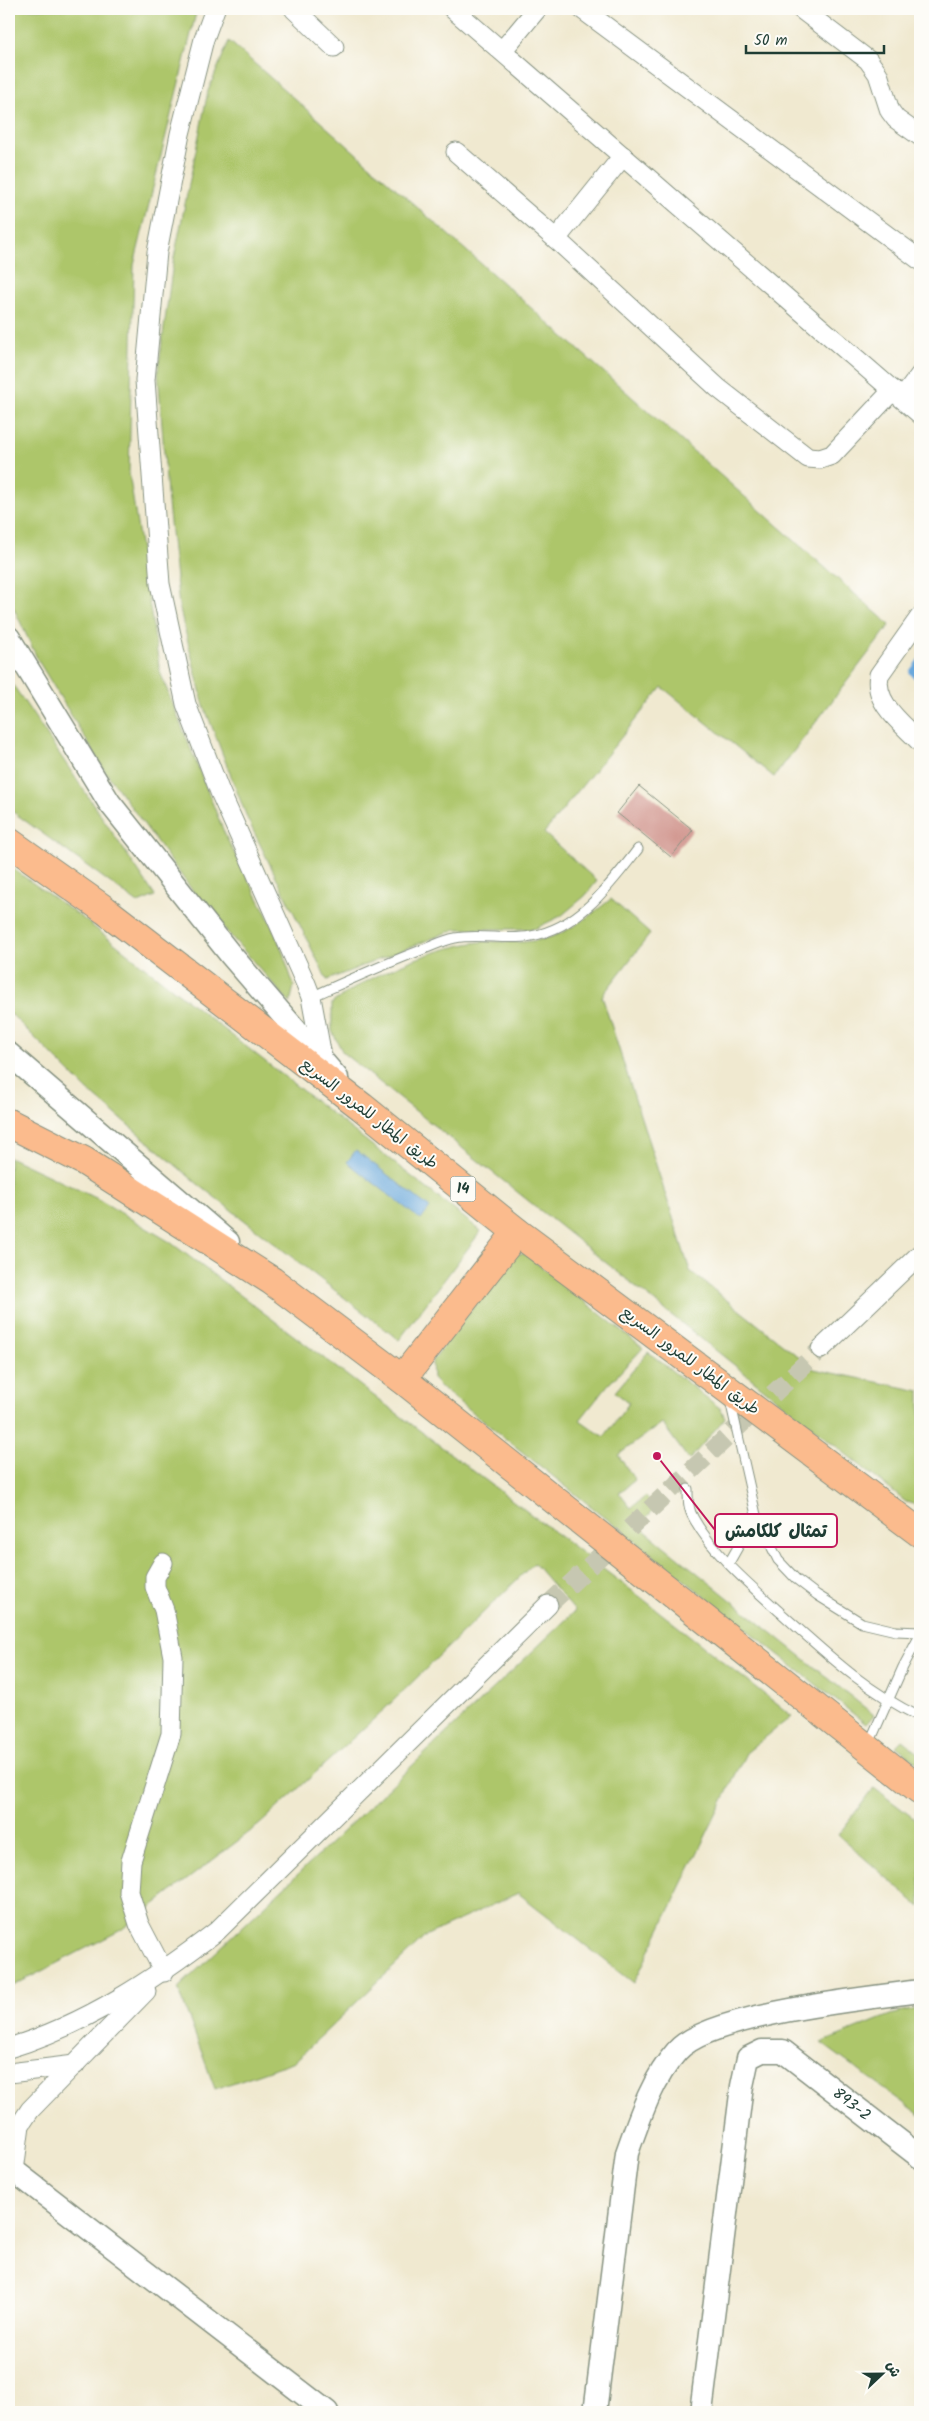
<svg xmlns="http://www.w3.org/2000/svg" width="929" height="2421" viewBox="0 0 929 2421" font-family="Kalam,'Playpen Sans Arabic',sans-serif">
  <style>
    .green { fill: #adc66b; stroke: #668250 }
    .water { fill: #69a8dc; stroke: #447288 }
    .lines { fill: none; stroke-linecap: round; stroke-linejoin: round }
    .stream { stroke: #69a8dc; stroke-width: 5.5 }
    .building { fill: #d1968f }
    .minor-tunnel { stroke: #c6c7b1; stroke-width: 19; stroke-dasharray: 19 9; stroke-linecap: butt }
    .service-casing { stroke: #889382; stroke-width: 11 }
    .minor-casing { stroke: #889382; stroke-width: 21 }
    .tertiary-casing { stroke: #889382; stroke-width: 25 }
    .motorway-casing { stroke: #889382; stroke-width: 30 }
    .service { stroke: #fff; stroke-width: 9 }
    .minor { stroke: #fff; stroke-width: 19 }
    .tertiary { stroke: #fff; stroke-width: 22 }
    .motorway { stroke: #fbbb8d; stroke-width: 28 }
    .labels { text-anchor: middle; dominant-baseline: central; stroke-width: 4; stroke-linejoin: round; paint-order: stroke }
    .shield { fill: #fdfcf7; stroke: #62766e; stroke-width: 1 }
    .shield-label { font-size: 15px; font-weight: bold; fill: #1f3d34 }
    .street-label { font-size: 16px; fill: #1f3d34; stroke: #fdfcf7 }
    .leader { fill: none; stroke: #c2185b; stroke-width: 2 }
    .callout-dot { fill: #c2185b; stroke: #fdfcf7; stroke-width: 2 }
    .callout { fill: #fdfcf7; stroke: #c2185b; stroke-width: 2 }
    .callout-label { font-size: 18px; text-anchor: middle; font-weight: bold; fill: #1f3d34 }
  </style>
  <rect width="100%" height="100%" fill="#fdfcf7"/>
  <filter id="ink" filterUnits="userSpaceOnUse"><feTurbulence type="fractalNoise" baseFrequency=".02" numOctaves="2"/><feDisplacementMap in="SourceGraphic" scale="10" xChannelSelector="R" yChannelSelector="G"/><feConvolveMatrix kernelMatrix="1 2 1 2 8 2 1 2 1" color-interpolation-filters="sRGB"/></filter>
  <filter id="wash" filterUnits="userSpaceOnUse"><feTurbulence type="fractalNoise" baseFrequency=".0096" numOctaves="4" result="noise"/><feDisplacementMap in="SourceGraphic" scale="20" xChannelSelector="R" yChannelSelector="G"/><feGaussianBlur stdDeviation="1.12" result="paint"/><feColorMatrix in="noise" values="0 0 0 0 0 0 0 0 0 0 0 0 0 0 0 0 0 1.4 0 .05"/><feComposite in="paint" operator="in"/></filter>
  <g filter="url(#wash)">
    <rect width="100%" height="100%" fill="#f0e9d0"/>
    <g class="green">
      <path d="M9,9H197L134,265L129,473L160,672L226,837L269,919L282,950L294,986L290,1003L200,901L105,771L39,662L9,598Z"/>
      <path d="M229,41L890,625L774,777L662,687L544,833L597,881L585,896L561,916L534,929H456L327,980L248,820L204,706L179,606L167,494L158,371L173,263L208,91Z"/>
      <path d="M9,679L155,896L138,903L9,809Z"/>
      <path d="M9,866L85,920L481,1231L399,1340L199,1185L87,1090L9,1012Z"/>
      <path d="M611,899L650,934L602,996L690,1271L814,1369L920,1391V1506L906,1502L343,1053L332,1031V1003C372,974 430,949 479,942C496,940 514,944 532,941C563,938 587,918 611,899Z"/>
      <path d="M9,1157L96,1198L170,1242L643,1599L792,1716L746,1753L634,1983L518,1893L427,1935L295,2061L215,2089L178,1988L575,1611L534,1563L391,1703L260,1824L121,1930L9,1988Z"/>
      <path d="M524,1253L643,1348L607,1386L580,1420L604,1437L629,1403L615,1392L648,1352L721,1409L725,1418L689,1460L662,1423L618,1455L635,1480L619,1493L631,1508L646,1496L655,1508L639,1526L874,1715L866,1724L444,1390L433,1379L432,1361L513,1255Z"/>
      <path d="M902,1740L920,1754V1765L896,1746Z"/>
      <path d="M874,1788L920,1823V1907L838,1835Z"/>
      <path d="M920,2008V2115L821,2043L890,2015Z"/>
    </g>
    <path class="water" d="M356,1150L430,1208L421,1220L347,1162Z"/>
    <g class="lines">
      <path class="stream" d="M920,661L912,672L920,681"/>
    </g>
    <g id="blocks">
      <path class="building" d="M639,786L693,830L671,857L617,813Z"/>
    </g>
  </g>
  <g filter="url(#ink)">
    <use href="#blocks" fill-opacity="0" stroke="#889382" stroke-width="1"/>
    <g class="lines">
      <path class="minor-tunnel" d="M548,1605L821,1349"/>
      <defs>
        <g id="service">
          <path d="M311,997C347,981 382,965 419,951C431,947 443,940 455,938C480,933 507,941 531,936C579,928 610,885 638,849"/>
          <path d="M730,1400L756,1515L778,1560L796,1579L817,1595L862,1623L896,1631L920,1632"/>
          <path d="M688,1489C688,1500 688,1509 694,1519C715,1556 750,1585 781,1613C827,1654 864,1690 920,1717"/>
          <path d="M729,1563L756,1515"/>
          <path d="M868,1746L903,1667L920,1635"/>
        </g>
        <g id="minor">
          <path d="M215,9L204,39L180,134L157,252L145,380L160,584L186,704L220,792L306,984L311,997L323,1062"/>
          <path d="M294,9L334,47"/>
          <path d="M453,9L920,414"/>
          <path d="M582,9L920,260"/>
          <path d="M801,9L868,60L878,74L890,111L896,119L920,136"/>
          <path d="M502,51L537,9"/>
          <path d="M456,152L556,239L718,388L808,458L820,459L832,455L893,390"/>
          <path d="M556,239L623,156"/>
          <path d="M903,398L920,375"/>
          <path d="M920,617L879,675C873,703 903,724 920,742"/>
          <path d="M821,1349L920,1254"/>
          <path d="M163,1563L155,1577V1587L164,1610L173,1657L171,1734L131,1861L129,1892L139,1924L164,1972"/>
          <path d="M9,2048C87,2024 153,1980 217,1931L548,1605"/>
          <path d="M9,2073L75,2065"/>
          <path d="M14,2171L20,2125L30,2110L146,1991"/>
        </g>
        <g id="tertiary">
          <path d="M9,638L109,802L230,954L337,1078"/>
          <path d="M9,1054L228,1242"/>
          <path d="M9,2167L327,2412"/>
          <path d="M595,2412L627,2153C639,2119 652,2079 677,2051C709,2014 868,1998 920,1991"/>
          <path id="s1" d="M701,2412L742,2086L748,2058L762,2051H783L920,2157"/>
        </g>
        <g id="motorway">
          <path d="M9,842L105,910L362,1107L517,1232L920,1533"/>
          <path d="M9,1123L84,1161L272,1281L402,1379L920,1790"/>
          <path d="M402,1379L517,1232"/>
        </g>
      </defs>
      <use href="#service" class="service-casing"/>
      <use href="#minor" class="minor-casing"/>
      <use href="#tertiary" class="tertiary-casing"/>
      <use href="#motorway" class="motorway-casing"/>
      <use href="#service" class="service"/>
      <use href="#minor" class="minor"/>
      <use href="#tertiary" class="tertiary"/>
      <use href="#motorway" class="motorway"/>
    </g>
  </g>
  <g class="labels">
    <rect class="shield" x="450.5" y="1176.5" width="25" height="25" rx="4"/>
    <g class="shield-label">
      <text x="463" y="1189">14</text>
    </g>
    <g class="street-label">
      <text transform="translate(369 1114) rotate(38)">طريق المطار للمرور السريع</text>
      <text transform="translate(690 1361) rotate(37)">طريق المطار للمرور السريع</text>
      <text stroke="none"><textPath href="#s1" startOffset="481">893-2</textPath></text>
    </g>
  </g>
  <path class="leader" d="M657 1456L715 1530"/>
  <circle class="callout-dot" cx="657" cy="1456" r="5"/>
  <rect class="callout" x="715" y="1514" width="122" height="33" rx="5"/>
  <g class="callout-label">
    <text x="776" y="1537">تمثال كلكامش</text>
  </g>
  <rect width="929" height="2421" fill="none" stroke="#fdfcf7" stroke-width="30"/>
  <g transform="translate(882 2374) rotate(68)" stroke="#fdfcf7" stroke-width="4" paint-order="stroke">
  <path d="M0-4L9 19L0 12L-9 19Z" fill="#1f3d34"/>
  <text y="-8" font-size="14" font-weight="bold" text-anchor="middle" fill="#1f3d34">ش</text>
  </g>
  <path d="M746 45v8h138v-8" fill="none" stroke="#1f3d34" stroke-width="2.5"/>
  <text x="754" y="45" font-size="15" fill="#1f3d34" stroke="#fdfcf7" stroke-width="4" paint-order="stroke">50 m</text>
</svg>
